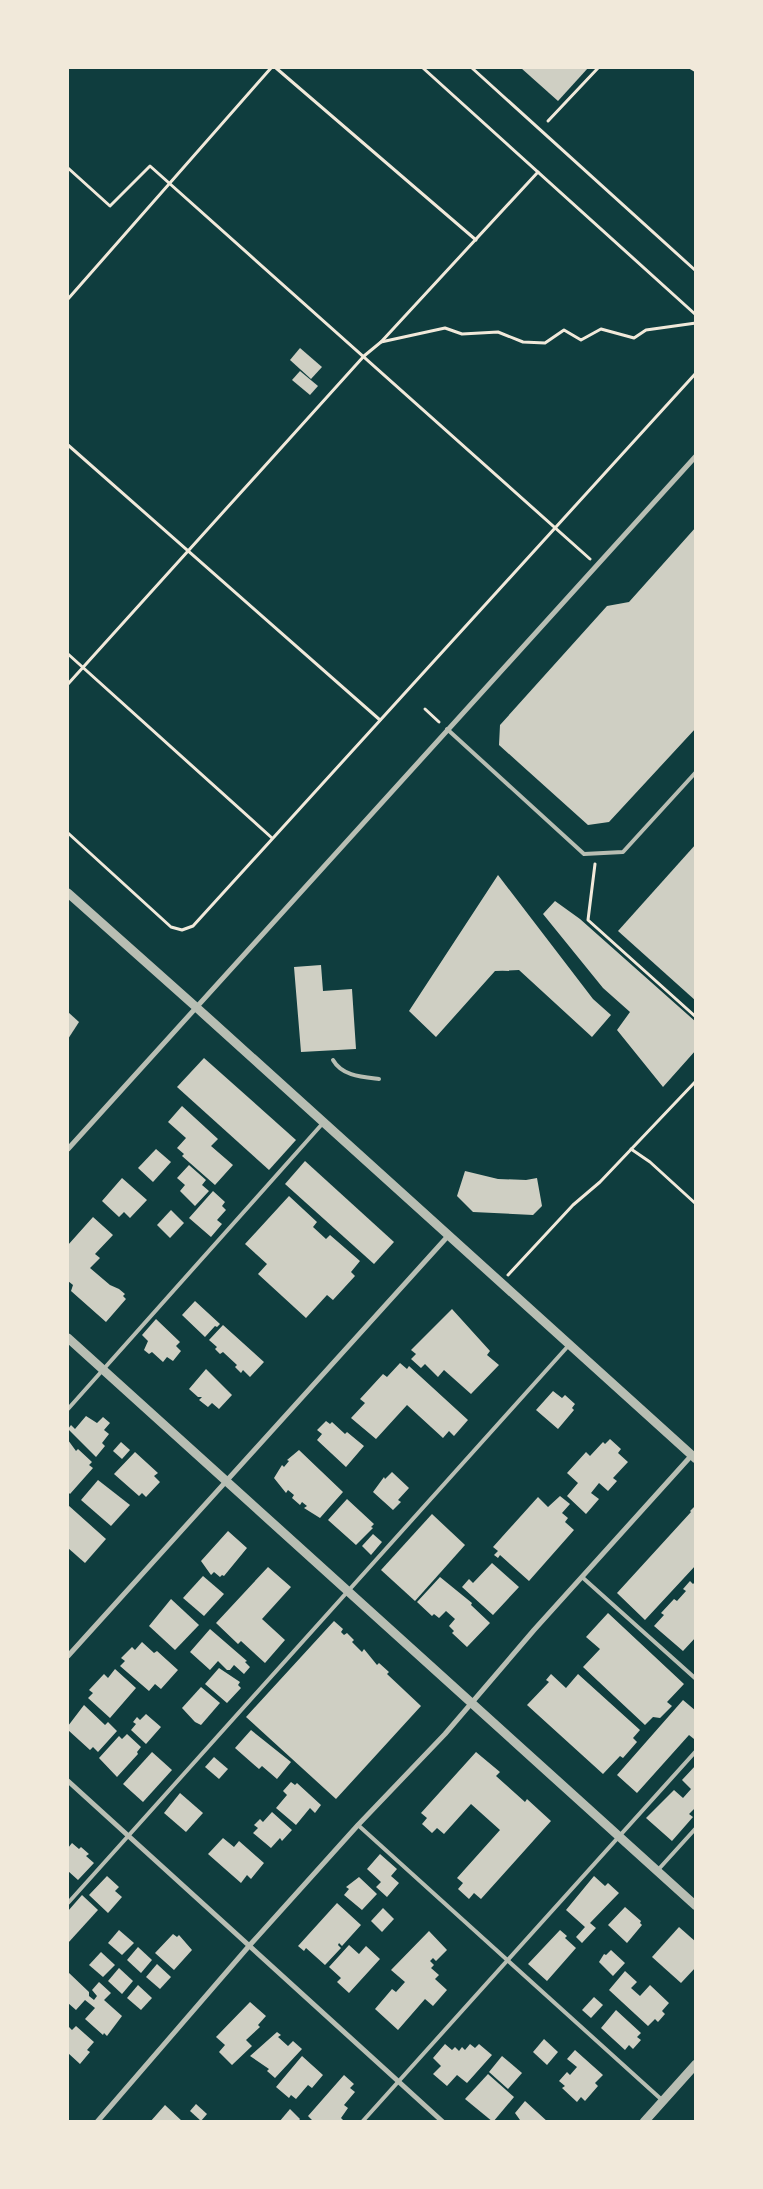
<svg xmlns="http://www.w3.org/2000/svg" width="763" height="2189" viewBox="0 0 763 2189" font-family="Quicksand,sans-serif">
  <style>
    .building { fill: #cfcfc3 }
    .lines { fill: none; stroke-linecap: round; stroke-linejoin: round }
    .path { stroke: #f1e9da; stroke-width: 3 }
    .service { stroke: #b8beb3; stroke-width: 4 }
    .minor { stroke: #b8beb3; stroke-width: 5 }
    .tertiary { stroke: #b8beb3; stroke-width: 9 }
  </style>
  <rect width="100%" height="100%" fill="#0f3d3e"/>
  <g class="building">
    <path d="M521,68H588L558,101Z"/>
    <path d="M300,348L322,367L311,379L290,360Z"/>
    <path d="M300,371L318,386L310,395L292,380Z"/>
    <path d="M696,527V728L609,822L588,825L499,745L500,725L607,606L629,602Z"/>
    <path d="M696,844V1001L618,931Z"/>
    <path d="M498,875L593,999L611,1015L592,1037L519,970L495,971L436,1037L409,1011Z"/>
    <path d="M555,901L580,919L696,1022V1050L663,1087L617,1030L630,1012L603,988L543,914Z"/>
    <path d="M321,965L323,991L352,989L356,1049L301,1052L294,967Z"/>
    <path d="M68,1012L79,1022L68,1039Z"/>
    <path d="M204,1058L296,1140L269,1170L177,1087Z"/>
    <path d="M182,1106L218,1139L211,1146L233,1165L215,1185L182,1156L184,1154L177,1148L186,1138L168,1122Z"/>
    <path d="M156,1149L171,1162L153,1182L138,1168Z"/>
    <path d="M305,1161L394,1242L374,1264L285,1184Z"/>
    <path d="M189,1165L206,1180L202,1185L209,1191L195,1206L180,1191L185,1185L177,1178Z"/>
    <path d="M465,1171L498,1179L526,1180L537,1178L542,1206L533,1215L473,1212L457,1196Z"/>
    <path d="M122,1178L147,1200L130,1218L124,1212L119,1217L102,1201Z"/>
    <path d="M213,1191L225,1202L222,1206L226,1210L217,1220L222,1224L211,1237L189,1218Z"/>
    <path d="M289,1196L317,1222L313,1227L326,1239L330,1235L360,1261L351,1272L355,1276L333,1300L327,1295L306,1318L258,1274L267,1264L245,1244Z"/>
    <path d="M171,1210L184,1223L170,1238L157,1225Z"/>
    <path d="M93,1217L113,1235L95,1254L100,1258L90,1268L110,1285L119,1289L125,1294L123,1296L126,1299L106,1322L71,1291L73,1285L68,1281V1245Z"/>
    <path d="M195,1301L220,1324L217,1327L215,1326L205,1337L182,1315Z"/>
    <path d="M452,1309L490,1351L487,1355L499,1365L471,1394L444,1370L438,1377L425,1364L421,1368L411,1359L416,1354L411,1350Z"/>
    <path d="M156,1319L180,1342L176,1346L181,1351L173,1361L167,1357L163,1362L152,1352L149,1354L144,1350L148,1341L142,1335Z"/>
    <path d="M223,1325L264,1362L250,1377L243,1370L241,1373L235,1367L237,1365L223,1352L220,1354L215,1349L217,1347L209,1340Z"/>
    <path d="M400,1363L407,1369L409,1366L468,1420L454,1436L449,1431L443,1438L407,1405L376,1439L351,1418L365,1403L360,1399L383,1374L387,1377Z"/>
    <path d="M206,1369L232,1395L219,1409L212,1403L208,1407L199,1400L202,1397H198L189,1389Z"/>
    <path d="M553,1391L562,1398L565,1395L575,1404L572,1408L574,1410L558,1429L536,1410Z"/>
    <path d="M86,1416L97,1423L103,1417L110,1423L104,1430L109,1434L102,1443L105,1446L96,1457L68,1429L71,1425L75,1429Z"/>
    <path d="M326,1421L330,1424L332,1422L345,1434L347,1432L364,1446L346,1467L317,1440L322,1434L317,1430Z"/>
    <path d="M610,1439L621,1449L618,1453L628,1462L613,1478L617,1481L608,1491L599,1483L591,1493L599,1499L586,1514L567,1496L578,1483L567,1473L586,1452L590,1456L603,1442L605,1444Z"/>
    <path d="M68,1440L76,1451L78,1449L92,1462L89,1465L93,1468L70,1494L68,1492Z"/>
    <path d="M121,1442L130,1450L122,1459L113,1451Z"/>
    <path d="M299,1450L343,1492L320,1518L304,1508L307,1506L302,1502L300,1505L292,1498L294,1495L288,1490L286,1493L274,1478L282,1465L284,1467L289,1461L287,1460Z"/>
    <path d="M135,1452L158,1473L154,1476L160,1482L146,1497L142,1493L139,1496L114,1474Z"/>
    <path d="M392,1472L409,1488L398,1500L401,1502L393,1510L373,1492L384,1477L385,1479Z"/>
    <path d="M98,1480L130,1505L111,1526L81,1500Z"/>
    <path d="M560,1496L570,1504L562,1513L568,1518L565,1522L574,1530L529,1581L500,1555L498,1558L494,1555L498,1551L493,1547L538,1497L548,1507Z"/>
    <path d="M347,1499L374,1524L371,1527L373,1528L356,1545L328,1520Z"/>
    <path d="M68,1505L106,1539L85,1563L68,1548Z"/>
    <path d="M696,1505V1565L645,1620L617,1593L691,1512L690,1511Z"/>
    <path d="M432,1514L465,1545L415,1601L381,1570Z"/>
    <path d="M228,1531L247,1548L224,1576L222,1575L220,1577L214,1572L211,1575L201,1561Z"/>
    <path d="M373,1534L382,1542L371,1555L362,1546Z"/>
    <path d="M492,1563L519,1587L493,1615L462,1587L469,1579L473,1583Z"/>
    <path d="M268,1567L291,1587L262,1619L285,1640L265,1663L241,1641L238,1644L216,1623Z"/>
    <path d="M203,1576L224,1594L204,1616L183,1598Z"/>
    <path d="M440,1577L472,1603L471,1605L490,1623L467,1647L452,1633L454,1631L449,1626L455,1619L446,1611L439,1618L434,1614L432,1616L417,1602Z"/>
    <path d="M690,1581L693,1584L696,1581V1637L683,1651L654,1626L664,1615L661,1613L674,1599L677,1601L686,1591L683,1589Z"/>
    <path d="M171,1599L199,1625L175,1650L149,1626Z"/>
    <path d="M608,1613L684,1684L667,1702L672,1706L660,1718L653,1717L645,1725L583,1667L600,1649L586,1637Z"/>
    <path d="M334,1621L343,1629L341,1632L344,1635L347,1633L354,1640L352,1642L362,1652L364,1649L377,1665L379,1663L389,1672L387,1674L421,1706L336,1799L246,1717Z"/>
    <path d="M210,1629L247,1661L245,1662L250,1667L244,1674L234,1665L230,1670H227L218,1661L210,1670L190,1652Z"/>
    <path d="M142,1642L154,1653L157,1651L178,1670L161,1689L155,1684L149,1691L120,1666L125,1661L121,1658L132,1647L135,1650Z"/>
    <path d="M219,1668L240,1682L238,1685L241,1688L227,1703L205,1684Z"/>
    <path d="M115,1669L136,1688L110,1718L88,1698L93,1693L89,1690L104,1674L108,1678Z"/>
    <path d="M551,1674L566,1688L578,1674L640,1730L633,1738L637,1742L623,1758L620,1756L603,1774L527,1705L549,1682L546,1680Z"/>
    <path d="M201,1687L220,1703L201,1725L195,1722L182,1708Z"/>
    <path d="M683,1700L696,1711V1737L694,1739L689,1735L637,1793L617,1775Z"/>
    <path d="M84,1705L105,1725L108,1722L117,1731L98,1752L93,1747L90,1750L68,1730V1726Z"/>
    <path d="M146,1714L161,1727L146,1744L131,1730L136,1724L133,1722L137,1717L140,1720Z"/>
    <path d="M251,1730L291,1762L277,1779L262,1766L259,1769L235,1748Z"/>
    <path d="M127,1734L141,1747L137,1752L138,1754L117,1777L99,1758L119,1736L122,1739Z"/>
    <path d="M152,1752L172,1770L143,1802L123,1784Z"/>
    <path d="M476,1752L500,1772L496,1776L525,1802L527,1799L551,1821L481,1899L474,1893L469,1899L458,1889L463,1883L457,1878L500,1830L471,1804L444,1834L437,1828L432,1833L422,1824L427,1818L421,1813Z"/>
    <path d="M214,1757L228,1769L219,1779L205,1767Z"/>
    <path d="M696,1765V1807L689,1814L693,1817L672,1841L646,1818L674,1790L683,1798L691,1789L682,1780Z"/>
    <path d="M291,1782L295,1785L297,1783L321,1805L315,1813L310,1808L296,1825L276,1808L287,1795L283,1791Z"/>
    <path d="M180,1793L203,1813L186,1832L164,1813Z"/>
    <path d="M272,1812L292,1830L282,1841L280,1838L271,1848L253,1833L258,1828L254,1825L260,1819L263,1822Z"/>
    <path d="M223,1838L234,1847L239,1841L264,1863L251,1879L247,1875L241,1883L208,1854Z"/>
    <path d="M72,1843L79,1849L81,1847L89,1854L86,1856L94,1863L78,1880L68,1871V1848Z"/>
    <path d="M380,1854L397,1869L391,1876L399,1883L387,1897L376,1887L381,1882L367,1869Z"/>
    <path d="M107,1876L119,1887L115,1891L122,1897L108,1913L89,1895Z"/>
    <path d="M594,1876L605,1886L608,1883L619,1893L590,1923L596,1928L582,1943L576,1937L585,1927L566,1910Z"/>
    <path d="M359,1877L377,1894L362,1910L344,1895L349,1889L346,1887Z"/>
    <path d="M82,1895L98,1910L68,1943V1911Z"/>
    <path d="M337,1903L361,1925L342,1946L339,1943L338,1945L341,1948L325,1965L306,1948L304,1951L298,1946Z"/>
    <path d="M625,1907L641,1921L640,1923L642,1925L627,1943L608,1925Z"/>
    <path d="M383,1908L394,1919L382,1932L371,1921Z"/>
    <path d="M679,1927L696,1942V1967L681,1983L652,1957Z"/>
    <path d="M119,1930L134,1943L122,1955L108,1943Z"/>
    <path d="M560,1930L567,1936L565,1938L576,1948L547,1981L528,1964Z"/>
    <path d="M429,1931L447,1950L436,1961L433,1958L430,1961L434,1965L431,1968L439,1975L435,1979L447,1990L433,2006L425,1999L398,2030L375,2009L392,1989L396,1992L405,1982L391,1970Z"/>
    <path d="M173,1934L177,1937L179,1935L192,1950L174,1970L155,1953Z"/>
    <path d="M349,1945L359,1954L366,1946L380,1959L349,1993L337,1982L341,1978L329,1967Z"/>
    <path d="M138,1947L152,1960L141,1973L127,1960Z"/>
    <path d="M611,1950L625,1963L613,1976L599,1962L604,1954L606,1955Z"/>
    <path d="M101,1952L115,1965L103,1977L89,1965Z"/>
    <path d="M157,1964L171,1977L160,1989L146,1977Z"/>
    <path d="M119,1968L133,1981L122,1994L108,1981Z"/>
    <path d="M625,1971L637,1982L631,1988L640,1996L650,1985L669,2003L662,2011L665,2014L658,2022L655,2019L648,2026L609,1990Z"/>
    <path d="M68,1972L89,1992V1996L94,2000L97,1996L92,1990L99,1982L111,1993L104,2000L122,2016L107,2036L104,2033L103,2035L85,2019L95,2008L85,2000L76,2010L68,2003Z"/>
    <path d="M138,1985L152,1998L141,2010L127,1998Z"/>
    <path d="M594,1997L603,2005L591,2018L582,2010Z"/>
    <path d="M250,2002L266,2016L258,2025L260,2027L246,2040L252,2046L232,2065L219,2052L225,2045L216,2037Z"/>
    <path d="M616,2010L641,2033L637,2037L641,2040L633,2049L629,2045L625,2050L601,2028Z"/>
    <path d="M76,2026L94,2042L87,2050L90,2052L80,2064L68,2053V2028L69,2027L72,2030Z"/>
    <path d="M277,2032L281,2035L278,2037L288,2046L293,2041L302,2049L275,2078L267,2071L269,2069L250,2056Z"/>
    <path d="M544,2039L558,2052L547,2065L533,2052Z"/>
    <path d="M445,2044L452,2050L455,2047L459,2051L462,2047L465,2050L470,2044L475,2048L479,2044L492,2055L467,2083L457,2075L447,2086L433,2074L441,2066L433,2058Z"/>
    <path d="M575,2050L603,2075L595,2083L598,2086L585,2101L581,2097L577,2102L562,2088L565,2086L559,2081L567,2072L570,2075L577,2067L567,2059Z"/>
    <path d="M302,2056L323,2075L312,2088L308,2085L296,2099L291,2095L289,2098L276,2087Z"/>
    <path d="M502,2056L522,2073L508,2089L489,2072Z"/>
    <path d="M488,2074L514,2097L493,2122L465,2099Z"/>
    <path d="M344,2075L354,2084L350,2088L355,2092L344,2105L348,2108L341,2118L343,2120L314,2122L308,2116Z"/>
    <path d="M525,2101L548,2122H518L520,2120L515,2113Z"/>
    <path d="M196,2104L207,2114L201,2121L190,2111Z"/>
    <path d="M165,2105L183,2122H150Z"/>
    <path d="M290,2109L300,2119L298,2122H279Z"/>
  </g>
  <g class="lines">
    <g class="path">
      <path d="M276,68L476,240"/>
      <path d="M423,68L696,315"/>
      <path d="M472,68L696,271"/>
      <path d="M691,68L696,71"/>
      <path d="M548,121L598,68"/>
      <path d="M68,168L110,206L150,166L590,559"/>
      <path d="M68,299L271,68"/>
      <path d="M381,342L445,328L462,334L498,332L523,342L545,343L564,330L581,340L601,329L634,338L646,330L696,323"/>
      <path d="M68,445L380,720"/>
      <path d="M68,654L272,838"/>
      <path d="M68,684L364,356L381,342L538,172"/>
      <path d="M425,709L439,722"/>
      <path d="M68,833L171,927L182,930L193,926L696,373"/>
      <path d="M595,864L588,920L696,1017"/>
      <path d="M631,1149L650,1162L696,1204"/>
      <path d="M508,1275L573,1205L600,1182L696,1081"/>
    </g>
    <g class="service">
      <path d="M447,729L584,854L623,852L696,772"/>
      <path d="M333,1060C342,1076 362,1077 379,1079"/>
      <path d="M68,1409L323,1123"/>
      <path d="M582,1577L696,1679"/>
      <path d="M358,1825L662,2100"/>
      <path d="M657,1871L696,1828"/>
      <path d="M68,1903L569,1345"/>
      <path d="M362,2122L696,1751"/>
    </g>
    <g class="minor">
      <path d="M68,1149L696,456"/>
      <path d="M68,1656L448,1236"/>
      <path d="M68,1781L443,2122"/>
      <path d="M97,2122L249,1946L358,1825L445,1734L534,1630L691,1456"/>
    </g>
    <g class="tertiary">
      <path d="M68,893L196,1007L696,1459"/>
      <path d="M68,1338L696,1906"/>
      <path d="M644,2122L696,2064"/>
    </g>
  </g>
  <rect width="763" height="2189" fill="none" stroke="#f1e9da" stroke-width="138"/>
</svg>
